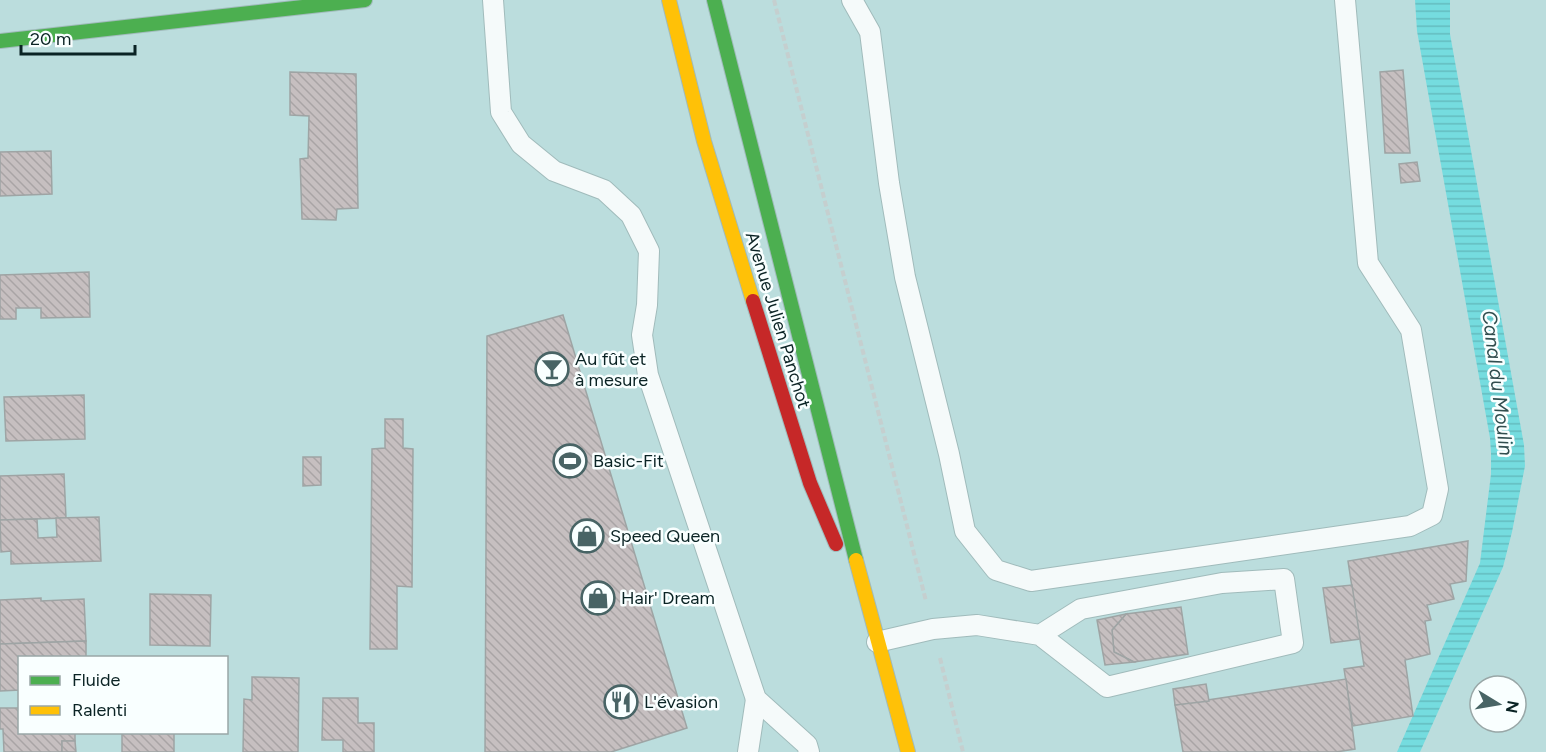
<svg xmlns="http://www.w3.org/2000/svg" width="1546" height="752" viewBox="0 0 1546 752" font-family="Figtree,sans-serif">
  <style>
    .water { fill: url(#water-rules) }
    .building { fill: url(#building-back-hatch); stroke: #9ea4a4; stroke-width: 1.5 }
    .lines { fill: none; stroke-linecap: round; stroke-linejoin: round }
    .lane-casing { stroke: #a0bbbb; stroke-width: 22 }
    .fast-casing { stroke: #a0bbbb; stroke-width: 16 }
    .slow-casing { stroke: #a0bbbb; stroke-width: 16 }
    .jam-casing { stroke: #a0bbbb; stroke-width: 16 }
    .path { stroke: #c5cfcf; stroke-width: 4; stroke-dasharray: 6 3; stroke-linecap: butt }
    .lane { stroke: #f5fafa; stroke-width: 20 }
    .fast { stroke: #4caf50; stroke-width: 14 }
    .slow { stroke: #ffc107; stroke-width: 14 }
    .jam { stroke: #c62828; stroke-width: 14 }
    .labels { text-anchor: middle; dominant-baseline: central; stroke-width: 5; stroke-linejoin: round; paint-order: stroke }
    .street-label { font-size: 18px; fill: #0a2324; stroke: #f9ffff }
    .poi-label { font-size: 18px; fill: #0a2324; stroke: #f9ffff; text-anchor: start }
    .water-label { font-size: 20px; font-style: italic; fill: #314e4f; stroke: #f9ffff }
  </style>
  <defs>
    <pattern id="water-rules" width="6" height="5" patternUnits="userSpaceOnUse" patternTransform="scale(1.5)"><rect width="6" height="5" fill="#75dcdf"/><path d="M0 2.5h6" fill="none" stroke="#64bcbf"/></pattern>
    <pattern id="building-back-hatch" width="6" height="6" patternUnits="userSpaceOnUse" patternTransform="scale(1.5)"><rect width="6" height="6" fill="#c6bfc0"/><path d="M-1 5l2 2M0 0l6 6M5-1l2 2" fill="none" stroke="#a9a4a5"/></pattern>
  </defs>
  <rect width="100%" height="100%" fill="#bdd"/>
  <path class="water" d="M1415,0H1450V34L1524,445L1525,466L1512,532L1503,567L1420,752H1397L1480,563L1491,474V453L1490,438L1417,31Z"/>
  <g class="building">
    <path d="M1403,70L1410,153H1385L1380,72Z"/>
    <path d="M290,72L356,74L358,208L337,209L336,220L302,219L300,159L308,158L309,116L290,115Z"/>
    <path d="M51,151L52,194L0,196V152Z"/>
    <path d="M1417,162L1420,181L1401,183L1399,164Z"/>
    <path d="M89,272L90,317L41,318V308H16V319H0V275Z"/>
    <path d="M563,315L687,728L611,752H485L487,336Z"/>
    <path d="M84,395L85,439L6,441L4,397Z"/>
    <path d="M385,419H403V448L413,449L412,587L397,586V649H370L372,449L385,448Z"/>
    <path d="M303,457H321V485L303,486Z"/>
    <path d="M64,474L66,518L0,520V476Z"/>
    <path d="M99,517L101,561L11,564V551L1,552L0,520L37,519L38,538L57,537L56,518Z"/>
    <path d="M1468,541L1466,581L1450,584L1454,599L1427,605L1431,620L1425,621L1430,654L1405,660L1413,716L1353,726L1344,669L1364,666L1348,561Z"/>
    <path d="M1352,585L1360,639L1331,643L1323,588Z"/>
    <path d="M150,594L211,595L210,646L150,645Z"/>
    <path d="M41,598V601L84,599L86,641L0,644V600Z"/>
    <path d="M1181,607L1188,654L1134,662L1114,652L1112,630L1126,614Z"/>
    <path d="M1126,614L1112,630L1114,652L1134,662L1105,665L1097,620Z"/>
    <path d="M86,641V658H20V690L0,691V644Z"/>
    <path d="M252,677L299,678L298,752H243L244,699L252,700Z"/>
    <path d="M1346,679L1355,749L1336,752H1183L1175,705Z"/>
    <path d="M1206,684L1209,701L1175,705L1173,689Z"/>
    <path d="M323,698H358V723H374V752H343V740H322Z"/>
    <path d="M0,708H20V732H75V741H62V752H4L3,729H0Z"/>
    <rect x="122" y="732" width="52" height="20"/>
    <path d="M62,741H75L76,752H62Z"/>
  </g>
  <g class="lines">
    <defs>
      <g id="lane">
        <path d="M493,0L501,112L521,144L554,171L604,190L631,215L649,251L647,305L642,335L648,375L756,699L807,745L809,752"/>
        <path d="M852,0L870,32L889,183L905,277L949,454L965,531L996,570L1031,581L1410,526L1432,515L1438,489L1411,330L1368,263L1345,0"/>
        <path d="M877,642L933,629L977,625L1040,635L1107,687L1293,643L1284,579L1222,583L1081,609L1040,635"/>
        <path d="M748,752L756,699"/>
      </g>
      <g id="fast">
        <path d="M714,0L856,560"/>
        <path d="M0,41L365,0"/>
      </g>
      <g id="slow">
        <path d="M669,0L704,141L753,301"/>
        <path d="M856,560L908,752"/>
      </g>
      <path id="jam" d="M753,301L810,483L836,544"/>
    </defs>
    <use href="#lane" class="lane-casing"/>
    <use href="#fast" class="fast-casing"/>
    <use href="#slow" class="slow-casing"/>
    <use href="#jam" class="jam-casing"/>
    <g class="path">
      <path d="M774,0L926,601"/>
      <path d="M940,658L963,752"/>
    </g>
    <use href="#lane" class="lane"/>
    <use href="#fast" class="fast"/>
    <use href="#slow" class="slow"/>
    <use href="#jam" class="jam"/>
  </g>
  <defs>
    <symbol id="bar-ring" viewBox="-11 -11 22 22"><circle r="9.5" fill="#f9ffff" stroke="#486465" stroke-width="1.5"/><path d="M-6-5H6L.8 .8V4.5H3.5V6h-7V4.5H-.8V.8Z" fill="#486465"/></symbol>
    <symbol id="stadium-ring" viewBox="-11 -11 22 22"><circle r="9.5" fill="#f9ffff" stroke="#486465" stroke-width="1.5"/><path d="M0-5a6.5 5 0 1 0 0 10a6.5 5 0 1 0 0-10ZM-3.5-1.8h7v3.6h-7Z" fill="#486465"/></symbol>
    <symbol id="shop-ring" viewBox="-11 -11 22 22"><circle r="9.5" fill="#f9ffff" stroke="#486465" stroke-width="1.5"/><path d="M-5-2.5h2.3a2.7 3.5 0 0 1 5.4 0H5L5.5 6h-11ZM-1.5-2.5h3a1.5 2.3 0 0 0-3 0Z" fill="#486465"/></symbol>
    <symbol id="restaurant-ring" viewBox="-11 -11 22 22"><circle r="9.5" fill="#f9ffff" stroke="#486465" stroke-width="1.5"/><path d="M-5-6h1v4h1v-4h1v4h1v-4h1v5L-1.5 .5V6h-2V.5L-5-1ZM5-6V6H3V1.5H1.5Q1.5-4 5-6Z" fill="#486465"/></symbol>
  </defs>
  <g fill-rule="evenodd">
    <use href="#bar-ring" x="533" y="350" width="38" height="38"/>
    <use href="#stadium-ring" x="551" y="442" width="38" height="38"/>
    <use href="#shop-ring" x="568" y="517" width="38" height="38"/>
    <use href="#shop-ring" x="579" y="579" width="38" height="38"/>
    <use href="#restaurant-ring" x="602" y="683" width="38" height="38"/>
  </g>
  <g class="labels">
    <g class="street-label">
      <text transform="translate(778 320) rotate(73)">Avenue Julien Panchot</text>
    </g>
    <g class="poi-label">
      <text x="575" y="359">Au fût et<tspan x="575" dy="21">à mesure</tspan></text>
      <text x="593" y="461">Basic-Fit</text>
      <text x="610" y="536">Speed Queen</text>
      <text x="621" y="598">Hair' Dream</text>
      <text x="644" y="702">L'évasion</text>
    </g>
    <g class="water-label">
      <text transform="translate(1498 383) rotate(83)">Canal du Moulin</text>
    </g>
  </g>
  <rect x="18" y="656" width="210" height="78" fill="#f9ffff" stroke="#99a7a7" stroke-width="1.5"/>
  <rect x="30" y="676" width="30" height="9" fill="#4caf50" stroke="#99a7a7" stroke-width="1.5"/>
  <text x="72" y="686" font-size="18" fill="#0a2324">Fluide</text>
  <rect x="30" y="706" width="30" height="9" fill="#ffc107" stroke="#99a7a7" stroke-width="1.5"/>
  <text x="72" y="716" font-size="18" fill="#0a2324">Ralenti</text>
  <g transform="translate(1498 704) rotate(101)"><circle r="28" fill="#f9ffff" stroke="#99a7a7" stroke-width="1.5"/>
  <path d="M0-4.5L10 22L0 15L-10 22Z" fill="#486465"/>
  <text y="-9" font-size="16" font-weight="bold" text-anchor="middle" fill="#0a2324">N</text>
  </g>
  <path d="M21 45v9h114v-9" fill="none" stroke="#0a2324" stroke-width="3"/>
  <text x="30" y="45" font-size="18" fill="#0a2324" stroke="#f9ffff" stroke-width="4.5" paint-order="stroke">20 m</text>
</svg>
